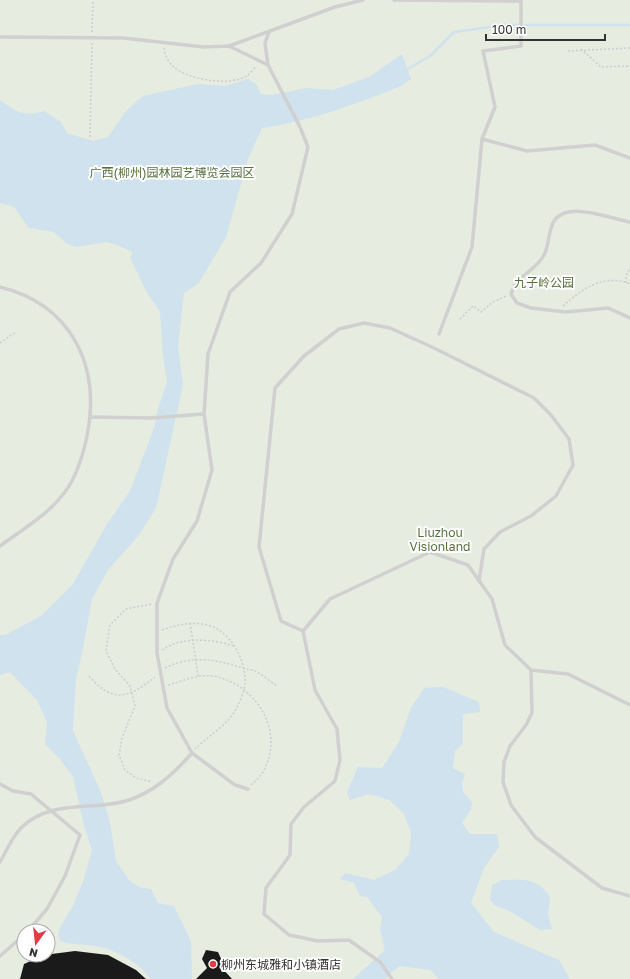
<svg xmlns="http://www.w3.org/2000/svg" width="630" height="979" viewBox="0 0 630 979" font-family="'Golos Text','Noto Sans SC',sans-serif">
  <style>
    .green { fill: #e6ecdf; fill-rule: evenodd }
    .water { fill: #cfe2ee }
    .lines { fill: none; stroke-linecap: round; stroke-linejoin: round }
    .stream { stroke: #cfe2ee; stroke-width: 2.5 }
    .building { fill: #1a1a1a }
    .path { stroke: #cdcdcd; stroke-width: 1.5; stroke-dasharray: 2 2; stroke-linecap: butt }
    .lane { stroke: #d0d0d0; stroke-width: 3.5 }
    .poi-dot { fill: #e63946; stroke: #fff; stroke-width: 1.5 }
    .labels { text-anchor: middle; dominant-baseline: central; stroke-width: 4; stroke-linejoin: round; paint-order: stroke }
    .park-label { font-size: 12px; fill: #56703f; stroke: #fff }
    .poi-label { font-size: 12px; fill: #333; stroke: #fff; text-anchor: start }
  </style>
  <rect width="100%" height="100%" fill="#fff"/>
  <path class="green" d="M0,0H630V979H0ZM24,931H48V955H24Z"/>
  <g class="water">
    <path d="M402,54L411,79L401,86C356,104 311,121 262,128L248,159L226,237L199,283L184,293L178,346L183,385L156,508L139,535L108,570L92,599L82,654L76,678L73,731L100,790L110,822L116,861L129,880L139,887L151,889L158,903L174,906L191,941L192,979H150C140,962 115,950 96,946C84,944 72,945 60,941L58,934L60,927L73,906L84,879L92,850L84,826L73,777L60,759L45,744L47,722L37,700L10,672L0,675V635H5L41,616L73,584L107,524L130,491L154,428L158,409L167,382L163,356L160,312L146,291L130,257L133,252L117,245L107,242L77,247L67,244L54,232L29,228L14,207L0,203V100C16,112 24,117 44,111L61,122L67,133L93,141L108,137L126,111L143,96L198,84L225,86L248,79L256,84L261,94L273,95L306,88L333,90L369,77Z"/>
    <path d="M443,687L479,702L480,712L463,714V743L455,751L453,768L465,774L462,782L463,792L472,802L471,809L462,823L470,834H497L499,847L484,868L471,903L494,932L559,960L570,979H439L430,970L399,966L385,979H353L385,950L380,930L382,917L367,897L360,896L354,883L340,879L345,873L374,880L395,870L409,854L411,832L404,814L389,800L369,794L350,800L347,792L358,767L382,768L399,742L411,708L424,688Z"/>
    <path d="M502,880C525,880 536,877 550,897L548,914L552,929L540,930L510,911L494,905L490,899L492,885Z"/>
  </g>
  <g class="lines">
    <path class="stream" d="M406,70L430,56L454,32L505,25H630"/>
  </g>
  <g class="building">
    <path d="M206,950L218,952L222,961L221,967L232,979H196L207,968L202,959Z"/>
    <path d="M75,951L108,955L136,970L146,979H20L24,964L44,955Z"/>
  </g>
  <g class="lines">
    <g class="path">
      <path d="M92,32L93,0"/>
      <path d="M164,48C164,54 169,64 174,67C188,80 232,87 248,75C251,73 254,68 256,66"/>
      <path d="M581,49L601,67L630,66"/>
      <path d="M568,51L630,48"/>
      <path d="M90,137L92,43"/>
      <path d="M626,283V276L630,268"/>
      <path d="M563,306C582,289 604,273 630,284"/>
      <path d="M460,319L473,306L481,312L493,302L506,296"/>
      <path d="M0,343L16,332"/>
      <path d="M151,604L126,609L110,625L106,651L115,669L130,686L135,706L122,738L119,755L125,770L136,778L152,782"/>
      <path d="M190,623L198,676"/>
      <path d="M162,630C177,625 191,621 207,625C230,630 246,660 245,682C245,688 242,697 239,703C231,724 210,734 195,749"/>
      <path d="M162,650C182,636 212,639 234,646"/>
      <path d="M165,668C191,655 216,659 242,668C247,670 253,669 257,672C264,676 271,682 277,686"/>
      <path d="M89,676C113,704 129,698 155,677"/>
      <path d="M168,685C183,681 197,674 213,676C256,684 286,731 263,772C260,777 255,781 251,785"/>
    </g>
    <g class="lane">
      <path d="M394,0L521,1V46L483,51L495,107L482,139L472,247L439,334"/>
      <path d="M0,37L123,38L204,47L229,46L268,65L300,127L308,147L292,214L261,263L230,292L208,354L204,414L212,470L197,521L173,559L157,603V653L167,708L192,753L235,785L248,789"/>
      <path d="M229,46L335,7L363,0"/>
      <path d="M268,65L265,43L269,32"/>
      <path d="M482,139L527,151L595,145L630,158"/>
      <path d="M630,222C612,219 565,199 553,223C548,233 549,246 544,255C535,272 516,275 511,294L517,303L531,308L566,312L608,308L630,318"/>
      <path d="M0,287C72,305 101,366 87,436C83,455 77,476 65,492C48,515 23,529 0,546"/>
      <path d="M91,417L151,418L204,414"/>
      <path d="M303,631L281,621L259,547L275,388L304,356L339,329L364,323L390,328L432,347L534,398L551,415L569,439L573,465L556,496L531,516L500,532L484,549L479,581"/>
      <path d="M531,670L532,713L526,725L510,746L504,762L503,782L511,805L535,837L602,888L630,896"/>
      <path d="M0,784L13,791L31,794L80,835L65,876L47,909L28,931"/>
      <path d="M0,862C6,852 12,837 21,828C50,799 92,811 126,801C155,792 173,774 192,753"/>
      <path d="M0,956L24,935"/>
      <path d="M392,979L380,962L349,940L318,941L289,935L264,914L266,888L290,855L291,824L304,807L335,781L340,760L337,729L315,690L303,631L330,599L430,552L468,565L492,599L505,645L531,670L568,674L630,705"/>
    </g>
  </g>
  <circle class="poi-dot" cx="213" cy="964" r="4"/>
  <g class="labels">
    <g class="park-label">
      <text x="172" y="172">广西(柳州)园林园艺博览会园区</text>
      <text x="544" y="282">九子岭公园</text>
      <text x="440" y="532">Liuzhou<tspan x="440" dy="14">Visionland</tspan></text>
    </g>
    <g class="poi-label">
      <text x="221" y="964">柳州东城雅和小镇酒店</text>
    </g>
  </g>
  <g transform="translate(36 943) rotate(195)"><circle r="19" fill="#ffffff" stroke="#adadad"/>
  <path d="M0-3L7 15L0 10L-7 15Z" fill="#e63946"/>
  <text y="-6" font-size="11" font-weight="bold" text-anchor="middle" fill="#333333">N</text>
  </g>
  <path d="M486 34v6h119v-6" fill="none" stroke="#333333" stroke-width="2"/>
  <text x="492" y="34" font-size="12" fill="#333333" stroke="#ffffff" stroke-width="3" paint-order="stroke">100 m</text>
</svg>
